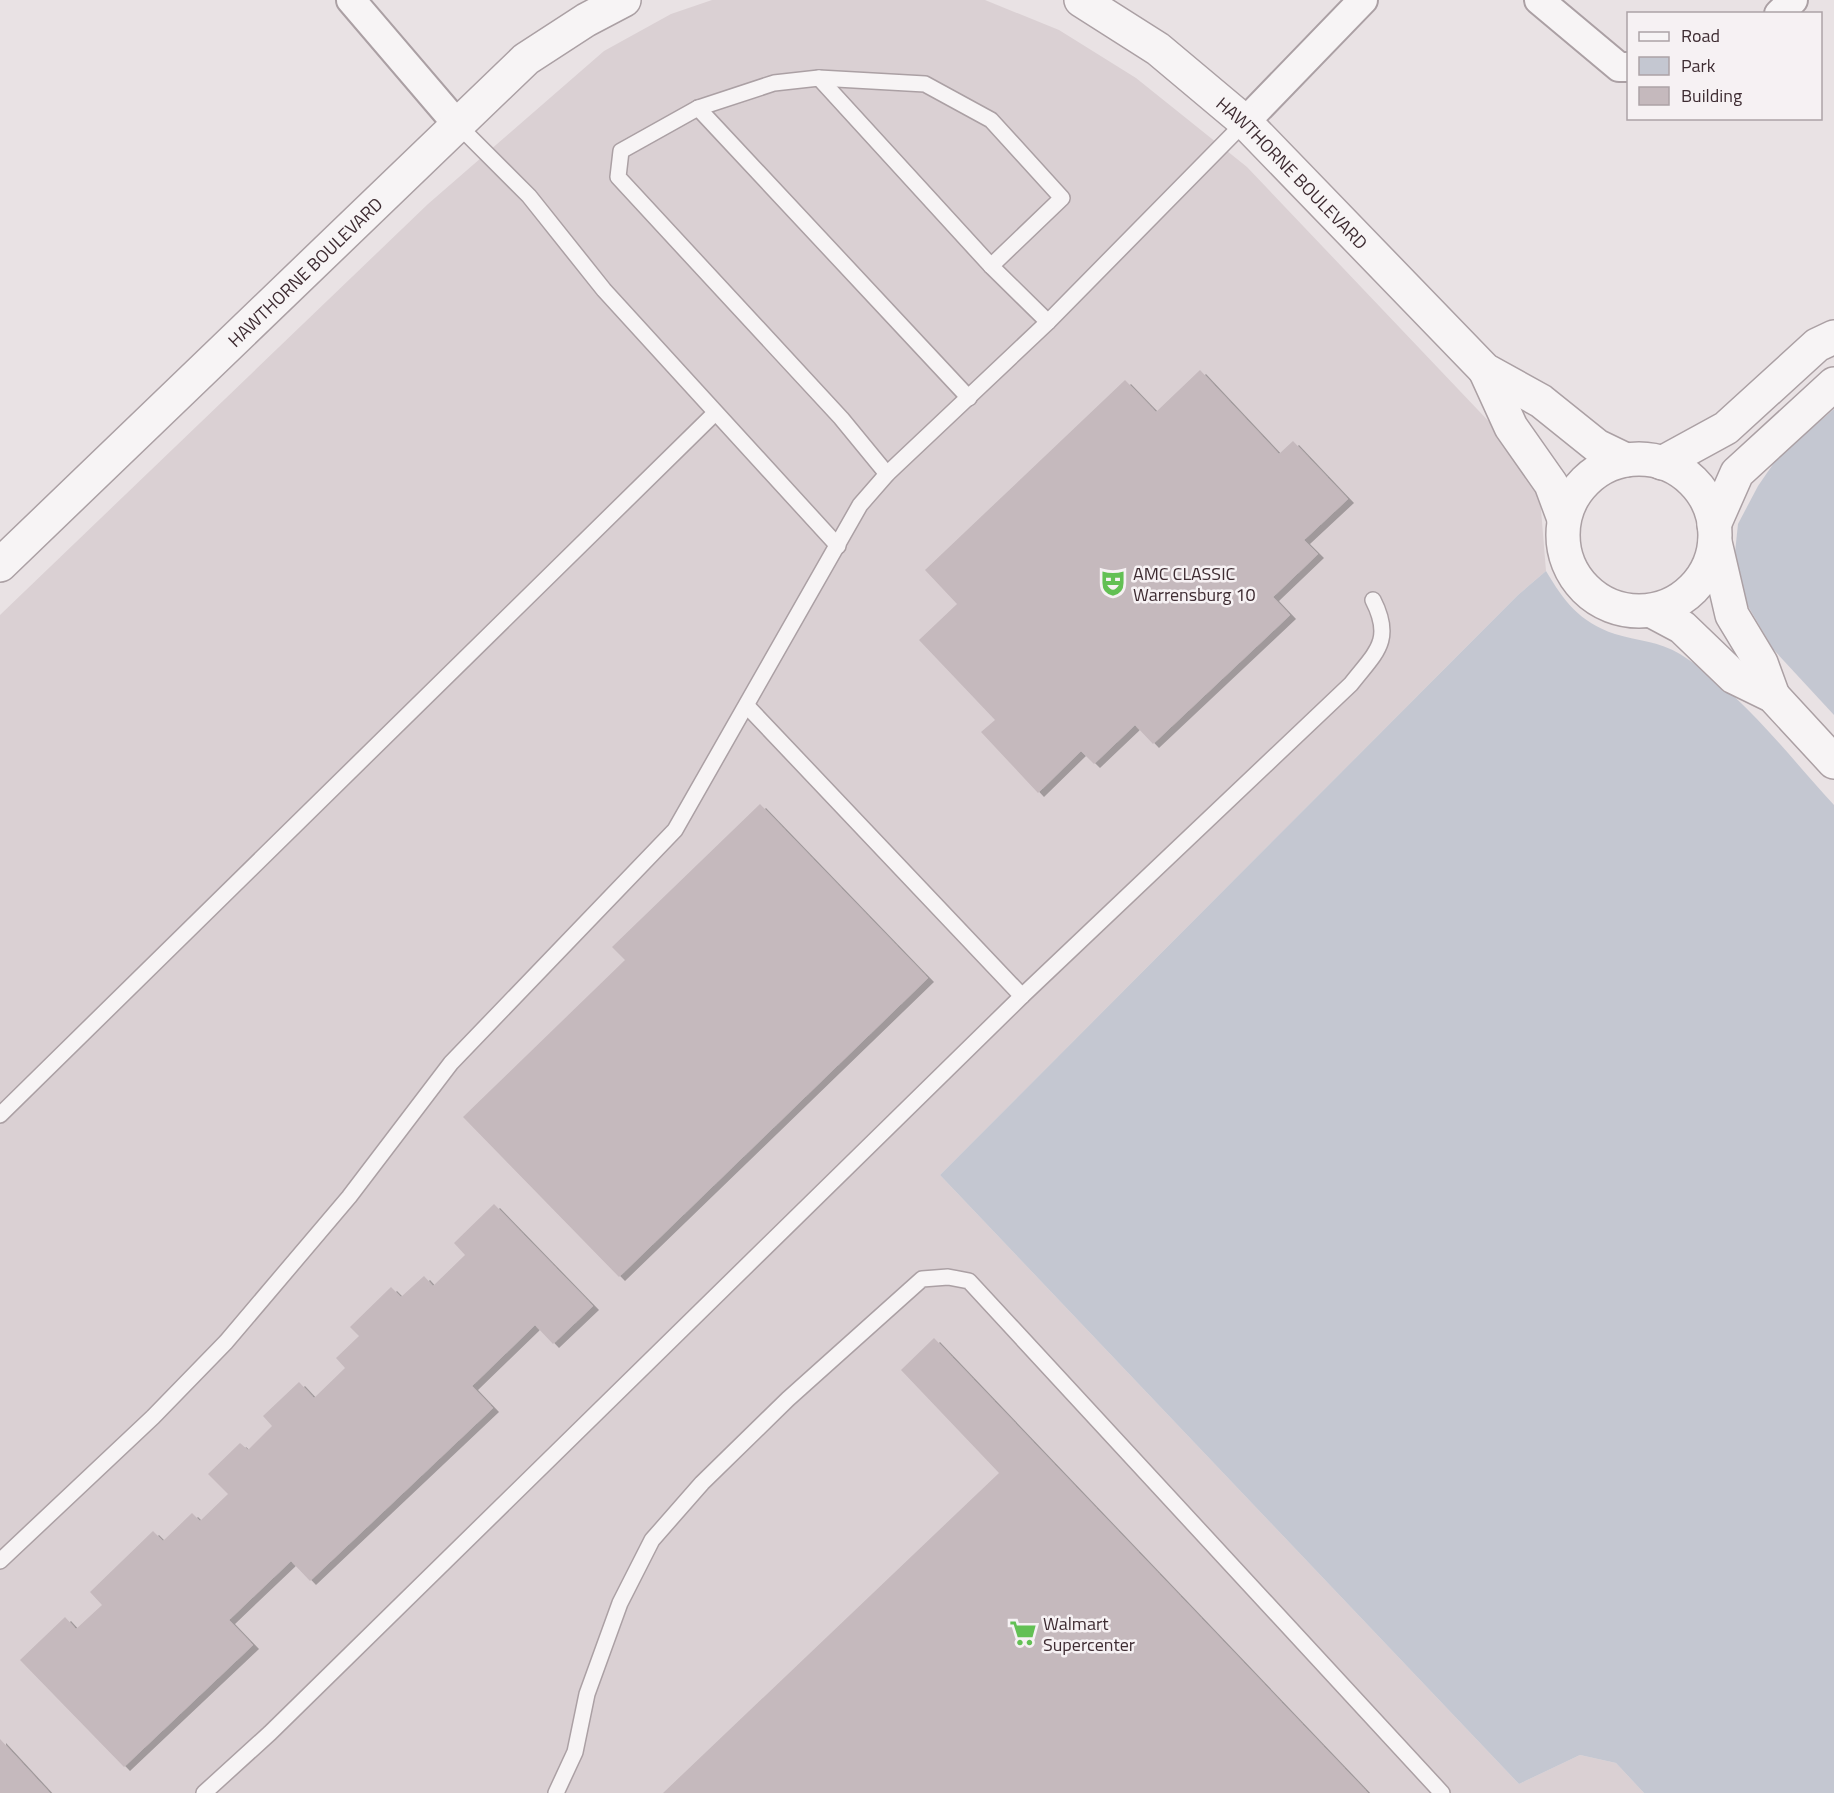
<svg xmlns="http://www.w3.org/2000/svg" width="1834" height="1793" viewBox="0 0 1834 1793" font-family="'Titillium Web',sans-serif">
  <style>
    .built { fill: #dad0d3 }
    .green { fill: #c4c7d1 }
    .building { fill: #c5b9bd; filter: url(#shadow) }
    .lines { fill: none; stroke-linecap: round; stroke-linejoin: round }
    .service-casing { stroke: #aba0a4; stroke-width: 18 }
    .minor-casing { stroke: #aba0a4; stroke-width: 32 }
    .tertiary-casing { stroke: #aba0a4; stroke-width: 36 }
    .service { stroke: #f7f4f5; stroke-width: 15 }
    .minor { stroke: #f7f4f5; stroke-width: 28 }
    .tertiary { stroke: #f7f4f5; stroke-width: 33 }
    .labels { text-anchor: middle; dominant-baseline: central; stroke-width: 5; stroke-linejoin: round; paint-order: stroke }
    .street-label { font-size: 18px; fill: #3e2c32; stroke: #f6f1f3 }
    .poi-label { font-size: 18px; fill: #3e2c32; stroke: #f6f1f3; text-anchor: start }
  </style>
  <defs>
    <filter id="shadow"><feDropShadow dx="6" dy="4" stdDeviation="0" flood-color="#0004"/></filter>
  </defs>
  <rect width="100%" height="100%" fill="#e9e2e4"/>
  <path class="built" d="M712,0H985L1059,30L1136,78L1247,167L1497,430L1540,497L1546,571L1518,595L940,1175L1519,1784L1580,1755L1616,1763L1644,1793H0V615L428,204L604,51L671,14Z"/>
  <g class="green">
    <path d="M1834,409V715L1773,649L1745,601L1734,562L1738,524L1758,486L1778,457Z"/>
    <path d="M1546,571C1564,601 1579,622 1615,634C1637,641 1659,641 1680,654C1741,692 1786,753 1834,805V1793H1644L1616,1763L1580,1755L1519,1784L940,1175L1518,595Z"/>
  </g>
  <g class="building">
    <path d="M1200,370L1279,454L1293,441L1348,499L1304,540L1318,554L1273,597L1290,615L1153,744L1135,725L1094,764L1081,751L1038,793L981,732L995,720L919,640L957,604L925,570L1125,380L1156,412Z"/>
    <path d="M760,804L928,978L619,1277L463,1117L625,960L612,947Z"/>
    <path d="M494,1204L593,1306L553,1344L535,1325L472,1386L493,1408L310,1581L291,1561L229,1620L253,1645L124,1767L20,1660L65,1617L76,1629L102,1605L90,1592L153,1531L163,1541L192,1513L200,1521L228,1494L208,1474L240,1443L248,1450L272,1426L263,1416L299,1382L314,1398L345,1368L336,1358L359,1336L350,1327L391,1287L401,1297L424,1276L433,1286L465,1255L454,1243Z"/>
    <path d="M934,1338L1368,1793H663L999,1473L901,1370Z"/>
    <path d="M0,1739L50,1793H0Z"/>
  </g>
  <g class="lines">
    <defs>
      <g id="service">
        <path d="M819,78L991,266"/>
        <path d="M698,108L969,398"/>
        <path d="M457,124L529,196L604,290L838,546"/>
        <path d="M887,474L841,418L618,177L621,151L698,108L774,83L819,78L925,84L991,120L1062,198L991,266L1048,322"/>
        <path d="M747,706L1022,996"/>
        <path d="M0,1115L714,414"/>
        <path d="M0,1561L153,1417L226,1342L349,1197L451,1063L675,830L860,505L887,474L1048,322L1245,122"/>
        <path d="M204,1793L270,1733L1022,996L1351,684C1375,653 1394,641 1373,600"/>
        <path d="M556,1793L575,1752L587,1694L620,1603L652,1540L702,1483L788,1399L922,1279L948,1277L969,1281L1442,1793"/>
      </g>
      <g id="minor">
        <path d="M351,0L457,124"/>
        <path d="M1539,0L1619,67H1628"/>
        <path d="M1779,14L1793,0"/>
        <path d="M1245,122L1363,0"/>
      </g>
      <g id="tertiary">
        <path id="s1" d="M1081,0L1158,49L1245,122L1485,370L1541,401L1597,446L1626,460"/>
        <path d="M1485,370L1511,427L1551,484L1564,519"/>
        <circle cx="1639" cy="535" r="76"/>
        <path d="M1662,463L1726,428L1817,345L1834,337"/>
        <path d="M1714,525L1737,473L1834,384"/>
        <path d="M1715,542L1732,615L1761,663L1773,696"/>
        <path id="s2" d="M0,565L526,59L586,20L624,0"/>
        <path d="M1652,611L1682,627L1734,677L1773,696L1834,762"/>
      </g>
    </defs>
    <use href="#service" class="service-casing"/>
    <use href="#minor" class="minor-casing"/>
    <use href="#tertiary" class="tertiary-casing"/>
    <use href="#service" class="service"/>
    <use href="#minor" class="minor"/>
    <use href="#tertiary" class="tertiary"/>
  </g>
  <defs>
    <symbol id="theatre-bare" viewBox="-9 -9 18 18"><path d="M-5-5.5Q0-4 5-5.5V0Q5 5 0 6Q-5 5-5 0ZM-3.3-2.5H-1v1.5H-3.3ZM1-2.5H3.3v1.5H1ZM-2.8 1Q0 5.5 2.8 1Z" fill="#63c054" stroke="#f6f1f3" stroke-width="2.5" paint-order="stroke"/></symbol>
    <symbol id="supermarket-bare" viewBox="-9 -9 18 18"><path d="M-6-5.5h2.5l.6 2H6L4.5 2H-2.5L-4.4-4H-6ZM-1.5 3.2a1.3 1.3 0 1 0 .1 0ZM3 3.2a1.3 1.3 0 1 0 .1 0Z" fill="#63c054" stroke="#f6f1f3" stroke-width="2.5" paint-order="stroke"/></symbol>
  </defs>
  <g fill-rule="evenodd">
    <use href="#theatre-bare" x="1094" y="564" width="38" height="38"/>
    <use href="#supermarket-bare" x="1004" y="1614" width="38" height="38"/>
  </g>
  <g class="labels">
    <g class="street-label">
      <text stroke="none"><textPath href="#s1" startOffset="274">HAWTHORNE BOULEVARD</textPath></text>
      <text stroke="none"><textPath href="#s2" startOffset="423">HAWTHORNE BOULEVARD</textPath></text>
    </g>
    <g class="poi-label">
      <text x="1133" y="573">AMC CLASSIC<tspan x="1133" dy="21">Warrensburg 10</tspan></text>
      <text x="1043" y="1623">Walmart<tspan x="1043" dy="21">Supercenter</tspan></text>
    </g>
  </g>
  <rect x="1627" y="12" width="195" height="108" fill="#f6f1f3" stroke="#aca2a6" stroke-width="1.5"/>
  <rect x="1639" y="32" width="30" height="9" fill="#f7f4f5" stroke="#aca2a6" stroke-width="1.5"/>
  <text x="1681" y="42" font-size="18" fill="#3e2c32">Road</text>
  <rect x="1639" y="57" width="30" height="18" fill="#c4c7d1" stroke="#aca2a6" stroke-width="1.5"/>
  <text x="1681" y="72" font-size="18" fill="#3e2c32">Park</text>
  <rect x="1639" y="87" width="30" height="18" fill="#c5b9bd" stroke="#aca2a6" stroke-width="1.5"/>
  <text x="1681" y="102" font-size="18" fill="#3e2c32">Building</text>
</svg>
